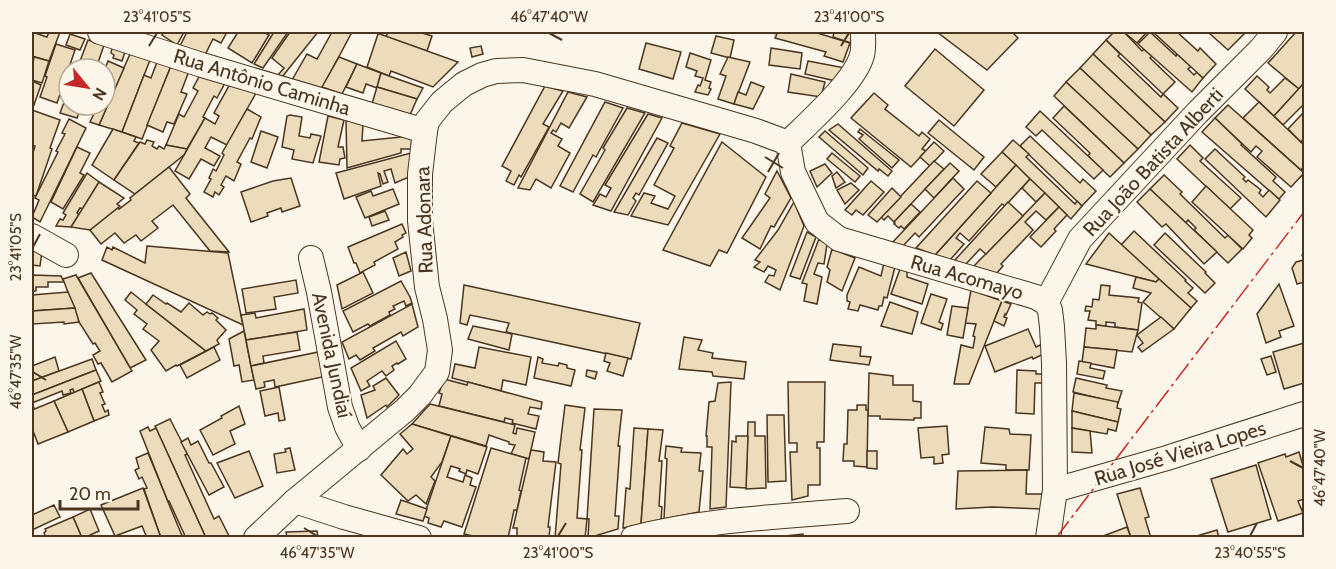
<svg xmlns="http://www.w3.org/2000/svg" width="1336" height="569" viewBox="0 0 1336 569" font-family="Cabin,sans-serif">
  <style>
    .building { fill: #ecdcbc; stroke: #4a3520; stroke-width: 1.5 }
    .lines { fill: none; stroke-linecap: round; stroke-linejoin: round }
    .street-casing { stroke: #4a3520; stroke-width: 26 }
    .street { stroke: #fbf6e9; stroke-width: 24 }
    .power { stroke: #c62828; stroke-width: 1.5; stroke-dasharray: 21 4.5 3 4.5; stroke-linecap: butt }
    .ticks { fill: none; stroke: #4a3520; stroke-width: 2 }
    .labels { text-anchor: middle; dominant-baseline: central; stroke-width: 4.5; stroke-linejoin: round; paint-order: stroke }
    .street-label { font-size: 20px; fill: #4a3520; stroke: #fbf6e9 }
    .neatline { fill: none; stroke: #4a3520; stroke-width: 2 }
    .ticks-label { font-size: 15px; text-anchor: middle; fill: #4a3520 }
  </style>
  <rect width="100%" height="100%" fill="#fbf6e9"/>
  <g class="building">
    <path d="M32,32L47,37L49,32H60L49,61L32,56Z"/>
    <path d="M164,32H184L177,45L162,35Z"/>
    <path d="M187,32H227L221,43L213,39L205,55L180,46Z"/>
    <path d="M238,32H269L267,34L269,35L252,63L228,48Z"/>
    <path d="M274,32H288L263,68L254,64Z"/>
    <path d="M290,32H318L282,77L278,75L284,68L272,58Z"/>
    <path d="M332,32H352L321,90L292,80L307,54L317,59Z"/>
    <path d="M388,32H419L432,36L427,51L386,37Z"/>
    <path d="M774,32H814L850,43L843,62L824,56L826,52L775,38L777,34L773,33Z"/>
    <path d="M834,32H852L851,43L833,37Z"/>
    <path d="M937,32H1012L1018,38L987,70Z"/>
    <path d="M1114,32H1124L1142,51L1144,49L1152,56L1150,58L1175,82L1163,94L1106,40Z"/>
    <path d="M1124,32H1147L1137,43Z"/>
    <path d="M1150,32L1176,56L1177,54L1191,66L1188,69L1194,75L1197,72L1203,78L1192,92L1138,44Z"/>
    <path d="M1153,32H1177L1198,51L1200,48L1216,64L1203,78Z"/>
    <path d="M1208,32H1246L1228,50Z"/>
    <path d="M1296,32H1304V83L1299,89L1268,63Z"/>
    <path d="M70,34L85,39L80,50L66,45Z"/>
    <path d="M378,34H380L458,62L433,87L391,71L389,76L367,67Z"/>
    <path d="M716,36L734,40L730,58L711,53Z"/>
    <path d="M88,40L104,45L96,69H77Z"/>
    <path d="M1106,40L1120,54L1118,56L1161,97L1163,94L1178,108L1165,122L1093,54Z"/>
    <path d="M646,43L681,52L673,79L639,69Z"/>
    <path d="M56,44L75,50L57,103L40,97L47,77L45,76Z"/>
    <path d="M481,46L483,54L472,57L470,48Z"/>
    <path d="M112,48L125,52L122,61L113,58L114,55L111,53Z"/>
    <path d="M771,48L802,53L800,69L769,65Z"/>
    <path d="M935,49L984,90L954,126L905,86Z"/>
    <path d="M690,53L711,60L705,80L711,82L709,88L711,89L708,95L695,92L698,85L700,86L703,78L695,76L697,71L686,67Z"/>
    <path d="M130,54L150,60L122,132L99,125Z"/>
    <path d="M1093,54L1165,122L1151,135L1080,68Z"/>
    <path d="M34,57L49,61L42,83L32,80V63H33Z"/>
    <path d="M339,57L357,64L342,94L322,87Z"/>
    <path d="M728,57L750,62L734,104L718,99L726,76L720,74Z"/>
    <path d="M108,61L124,68L99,125L90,122L97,107L91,105H105V69Z"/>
    <path d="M808,61L845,68L840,82L805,74Z"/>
    <path d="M157,62L171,66L142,139L122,132L144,75L151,78Z"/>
    <path d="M357,64L381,73L377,88L366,84L363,93L346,87Z"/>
    <path d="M171,66L189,71L181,92L187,94L174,124L167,122L163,132L147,125Z"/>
    <path d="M1080,68L1151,135L1138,149L1066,82Z"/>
    <path d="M381,73L389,76L423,88L417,99L377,87Z"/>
    <path d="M791,74L825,82L821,97L788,92Z"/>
    <path d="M200,75L225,83L217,98L214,96L203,117L205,118L187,149L166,145L179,114L184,117L198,91L193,88Z"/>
    <path d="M1257,76L1269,87L1267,90L1270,93L1285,78L1299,89L1274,116L1245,89Z"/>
    <path d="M32,81L41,85L34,105L32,104Z"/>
    <path d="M751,82L764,87L753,109L734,104L738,92L746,95Z"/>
    <path d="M1066,82L1138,149L1124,163L1054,96Z"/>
    <path d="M1304,83V104L1283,125L1274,116Z"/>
    <path d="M230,84L256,93L227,145L211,137L205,148L220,156L214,166L201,159L189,179L175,171L205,118L215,124L219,116L214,113Z"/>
    <path d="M545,86L563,91L543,124L549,127L521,177L519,175L514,185L506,181L511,171L502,166Z"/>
    <path d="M377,87L417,99L409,117L371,107Z"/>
    <path d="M69,89V105H82L77,118L60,113Z"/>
    <path d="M568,92L587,97L569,128L561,123L556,132L553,130L551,133L562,139L558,146L570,153L551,188L536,179L530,190L518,188Z"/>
    <path d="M874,93L888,105L885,109L919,136L922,132L930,139L922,149L926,151L911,167L851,118Z"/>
    <path d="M605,102L623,108L596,157L593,155L573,192L560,186Z"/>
    <path d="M1259,102L1304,145V166L1301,170L1243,118Z"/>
    <path d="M1228,105L1304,173L1291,187L1257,157L1262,151L1256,146L1251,152L1215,118Z"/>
    <path d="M1064,106L1124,163L1110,177L1088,156L1090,153L1053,118Z"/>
    <path d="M627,108L645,113L593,202L580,194L605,150L603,148Z"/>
    <path d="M247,109L261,117L252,139L250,138L237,162L241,164L234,181L226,176L221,185L224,187L219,195L215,192L213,197L204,192L211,179L209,178L213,169L216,171L224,155L222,153Z"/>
    <path d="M32,110L60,120L50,148L52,149L36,196L32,195V156L35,146L32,145Z"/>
    <path d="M1040,111L1103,170L1094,179L1042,130L1036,136L1026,127Z"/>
    <path d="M1304,112V138L1301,142L1288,129Z"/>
    <path d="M648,114L662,118L611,211L593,205L600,194L606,197L611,188L605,185Z"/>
    <path d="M290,115L302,117L299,136L310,138L311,134L321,136L313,163L292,159L294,150L282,147L287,116Z"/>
    <path d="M328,116L344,120L338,147H343L345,158L340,159L339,165L319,162Z"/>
    <path d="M1215,118L1242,144L1241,145L1276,177L1273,181L1285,192L1279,199L1202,132Z"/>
    <path d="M69,119L86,128L40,222L32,217L39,200L35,198L58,152L56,151L65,134L62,133Z"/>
    <path d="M346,120L363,124L362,141L401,137H412L411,149H401V153L347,168Z"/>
    <path d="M939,120L984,157L974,170L928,133Z"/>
    <path d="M682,123L720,134L668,225L631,216L644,193L655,196L651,203L668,209L675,196L654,185L674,148L670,146Z"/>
    <path d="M838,124L892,171L888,176L879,169L878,171L829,130Z"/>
    <path d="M113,129L136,137L134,141L139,143L114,180L92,165Z"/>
    <path d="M860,129L899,160L892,168L859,139L863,135L858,132Z"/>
    <path d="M261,131L278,137L267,168L251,162Z"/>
    <path d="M825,131L868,168L863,175L819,137Z"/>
    <path d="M1030,136L1080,183L1083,179L1096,191L1082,206L1020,146Z"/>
    <path d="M657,138L668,143L639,195L636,193L633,198L636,201L628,215L614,212Z"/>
    <path d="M147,140L154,142L152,146L157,149L159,146L164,149L166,145L187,149L184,155L135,194L114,180L140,142L145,144Z"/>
    <path d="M1013,140L1029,154L1026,157L1075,204L1077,201L1082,206L1071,219L1002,152Z"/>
    <path d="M722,142L766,177L727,253L719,250L710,266L663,250Z"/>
    <path d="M934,142L944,151L930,166L920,157Z"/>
    <path d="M1190,145L1203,158L1200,161L1241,198L1230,209L1177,159Z"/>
    <path d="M77,147L90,153L80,173L84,175L63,209L51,202Z"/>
    <path d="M1215,149L1245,177L1243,179L1246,182L1248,180L1261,190L1259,193L1263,197L1269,190L1280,200L1266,217L1205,159Z"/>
    <path d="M1002,152L1016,165L996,187L981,174Z"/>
    <path d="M411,153L409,177L395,183L391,169L384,171L388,182L383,184L380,174L378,173L381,186L344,199L336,173Z"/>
    <path d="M832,153L860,176L855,182L827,159Z"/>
    <path d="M934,161L944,169L894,222L888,216L884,220L881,217Z"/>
    <path d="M950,163L959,171L934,198L925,189Z"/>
    <path d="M825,164L832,173L817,187L810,171Z"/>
    <path d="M1016,165L1030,179L1005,206L1002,204L969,241L960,233L956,238L964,244L950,260L935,255Z"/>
    <path d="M169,167L190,194L186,198L229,252L210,251L173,205L152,221L158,228L141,241L136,235L124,243L115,233L101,244L90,230L117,208L119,209L131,200L130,198Z"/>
    <path d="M777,171L791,198L774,227L771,226L760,249L742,238L770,198L765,194Z"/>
    <path d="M837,172L845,182L836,188L832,176Z"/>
    <path d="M87,173L99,182L83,209L80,208L77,213L79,215L71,227L56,226L60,219L63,220L66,215L63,213Z"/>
    <path d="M1164,175L1182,192L1180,194L1225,238L1228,235L1242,249L1228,263L1194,230L1196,228L1188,220L1186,223L1150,189Z"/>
    <path d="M291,178L300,206L282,212L281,208L267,213L268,216L251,222L241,192L273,181Z"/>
    <path d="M953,178L964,189L919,237L915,233L903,246L891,244Z"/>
    <path d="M1030,179L1045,193L1036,202L1022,188Z"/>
    <path d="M871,181L884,192L863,215L856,210L852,215L845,210Z"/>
    <path d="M977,181L991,193L935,255L916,248Z"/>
    <path d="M99,182L124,198L117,204L120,206L90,230L71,227Z"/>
    <path d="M851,183L859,190L845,204L837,190Z"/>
    <path d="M1206,186L1253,230L1249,235L1252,238L1243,249L1192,202Z"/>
    <path d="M892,188L901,197L877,222L868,215Z"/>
    <path d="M393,189L399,204L365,218L356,197L371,191L373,196Z"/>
    <path d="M1150,189L1217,252L1204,264L1166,224L1162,227L1137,202Z"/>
    <path d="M1045,193L1059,207L1046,220L1036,211L1025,222L1033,230L1001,264L1003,266L995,275L973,267Z"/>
    <path d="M794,202L804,226L780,290L765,282L769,275L774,276L776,270L768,266L764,272L754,267L760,262L755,260L778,230Z"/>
    <path d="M1008,202L1023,216L986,254L980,249L965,265L954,261Z"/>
    <path d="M911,204L920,212L904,229L901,226L899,228L894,224L895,223L894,222Z"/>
    <path d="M1059,207L1067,215L1054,229L1056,231L1041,247L1030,237Z"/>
    <path d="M385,211L389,220L372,226L369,217Z"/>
    <path d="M402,224L406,233L402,235L403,237L395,242L398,249L374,262L375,265L360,273L356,263H354L348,247Z"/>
    <path d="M1134,231L1186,280L1185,281L1193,288L1188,293L1197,301L1191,308L1121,245Z"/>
    <path d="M807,232L816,237L800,279L790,276Z"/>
    <path d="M1109,233L1159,279L1156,282L1086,264Z"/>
    <path d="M1165,233L1206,272L1205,273L1215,283L1205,293L1154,245Z"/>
    <path d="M819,239L827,244L824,264L818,263L814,274L822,277L817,304L804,301L807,284L802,283Z"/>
    <path d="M147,246L228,253L243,325L102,260L107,247L112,250L113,247L145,263Z"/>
    <path d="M32,249L42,251L40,266L32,265Z"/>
    <path d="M832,249L855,258L842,291L827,282L830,270L827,267Z"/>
    <path d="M406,252L411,271L399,276L393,258Z"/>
    <path d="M1304,252V282L1297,284L1292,268L1296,262L1304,260L1302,255Z"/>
    <path d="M884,263L895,267L887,298L884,297L882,306H879L878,310L860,305L858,311L848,309L850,302L847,301V295L859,267L881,276Z"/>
    <path d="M900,269L907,271V277L928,284L922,304L891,294Z"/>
    <path d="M363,272L373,293L342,309L337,285Z"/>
    <path d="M91,273L146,360L130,368L78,278Z"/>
    <path d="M32,275L61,276L64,282H48V287H36V291L32,292Z"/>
    <path d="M76,275L132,371L112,382L101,363L98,364L93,355L100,351L95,343L93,344L79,322L63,279Z"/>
    <path d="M1136,277L1156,282L1159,279L1191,308L1174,329L1143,302L1151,293L1133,288Z"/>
    <path d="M296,280L298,293L274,297L276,309L246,313L242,289Z"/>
    <path d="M401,281L410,297L412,303L406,306L404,301L393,306L395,309L389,312L390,315L370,326L368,324L353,332L343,311Z"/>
    <path d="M1279,284L1294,326L1279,331L1281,337L1266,343L1257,314Z"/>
    <path d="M464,285L640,323L631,359L506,332L509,323L470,315L467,325L460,323Z"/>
    <path d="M1101,285L1110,286L1109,295L1139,298L1138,302L1142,303L1138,330L1115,327V323L1106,322V326L1096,325V321L1088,320L1090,311H1085L1086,306L1092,307L1093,299L1099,300Z"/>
    <path d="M971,290L1002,301L969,384H954L961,345L973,348L975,337L973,336L976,324L965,323Z"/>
    <path d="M68,292L75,308L32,311V295Z"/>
    <path d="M131,292L146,304L206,351L177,366L176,365L166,371L151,350L159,341L143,329L147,324L134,314L137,310L125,300Z"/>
    <path d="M931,294L947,299L939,322L943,324L941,330L921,323Z"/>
    <path d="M153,295L166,304L167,303L181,312L189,303L203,315L207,312L210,314L212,313L218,318L216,320L226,330L217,340L219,344L206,351L146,304Z"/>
    <path d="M1002,301L1011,304L1006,315L1005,314L1004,317L1007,318L1004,326L994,321Z"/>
    <path d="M890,302L918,312L912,334L881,326Z"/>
    <path d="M412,304L418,327L403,336L401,332L373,348L375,351L360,360L356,355L349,359L342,342Z"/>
    <path d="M952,306L968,308L963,338L947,335Z"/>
    <path d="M75,308L79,322L64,324V322L32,324V311Z"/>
    <path d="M304,309L307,330L246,340L241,315L255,313L256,318Z"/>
    <path d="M1161,317L1174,329L1142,352L1138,347L1143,343L1137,335Z"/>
    <path d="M1096,325L1138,330L1132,352L1084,347L1086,328L1096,329Z"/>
    <path d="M473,326L512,334L509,350L468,339Z"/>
    <path d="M1028,329L1036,347L1045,343L1048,352L1033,359L1032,357L995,372L985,346Z"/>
    <path d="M244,331L254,380L242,382L239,365L234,366L229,339Z"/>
    <path d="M297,332L300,350L263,356L264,363L251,366L246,340Z"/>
    <path d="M684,337L702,340L698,350L713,353L712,358L746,362L744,379L713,376L712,372L679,369Z"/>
    <path d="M396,341L406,359L398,364L397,363L392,366L394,370L386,376L382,371L367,381L370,386L361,391L351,368Z"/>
    <path d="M1304,343V384V383L1284,389L1273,352Z"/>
    <path d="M833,344L861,347L860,356L871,357L869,365L830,360Z"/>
    <path d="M214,347L220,360L187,378L180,365Z"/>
    <path d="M479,347L531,357L526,385L503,380L501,391L452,378L455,364L475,368Z"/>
    <path d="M1084,347L1117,350L1114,368L1082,362Z"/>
    <path d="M323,351L327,376L275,387L274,380L264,382L265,387L256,389L251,366Z"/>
    <path d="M606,353L628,358L623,376L607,371L610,363L604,361Z"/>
    <path d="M1271,356L1276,372L1267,375L1261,359Z"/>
    <path d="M55,357L59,371L32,381V366Z"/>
    <path d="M538,357L543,359L542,363L558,366L559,363L567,365V368L575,370L571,386L534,378Z"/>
    <path d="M92,359L96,370L32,395V381Z"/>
    <path d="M1079,361L1091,363L1090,368L1105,371L1103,379L1077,374Z"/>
    <path d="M96,370L101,381L74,393L73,389L70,390L71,393L63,395L62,391L32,403L34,408H32V395Z"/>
    <path d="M587,370L597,372L595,379L586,376Z"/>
    <path d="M1017,370L1036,371V374H1044L1045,383H1035L1034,414L1016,413Z"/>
    <path d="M869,373L893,376V385H913V401L921,402V418H914V420L880,419V416H868Z"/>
    <path d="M386,378L399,395L387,407L386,405L367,418L361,395L375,390L373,386Z"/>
    <path d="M1076,378L1107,385L1106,388L1122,391L1118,403L1073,392Z"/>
    <path d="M444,379L467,385L468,382L542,402L541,409L530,407L528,414L539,416L536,429L512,423L513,420L505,418L504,422L439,406L442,394L439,393Z"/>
    <path d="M99,382L103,392L100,393L105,404L102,405L105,412L108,410L109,415L94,421L82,389Z"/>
    <path d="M731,382L726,507L710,509L712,447H707V436H706L709,402L715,401L718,383Z"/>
    <path d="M788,382H825L824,442H817V448H820V485H808V496L792,500L790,452H797V443H789Z"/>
    <path d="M279,387L285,420L279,421L278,413L265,416L260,391Z"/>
    <path d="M82,389L94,421L68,432L54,401Z"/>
    <path d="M1074,393L1118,402L1117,408L1121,409L1118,422L1072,411Z"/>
    <path d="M54,401L68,432L38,444L32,428V410Z"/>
    <path d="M430,404L515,425L513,433L516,434L517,428L535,432L529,459L511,454L515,445L509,444V442L489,435L486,446L412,424Z"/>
    <path d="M565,405L585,408L580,450H582L577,518L587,519L585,538H555L561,464L558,463Z"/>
    <path d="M857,405H866V410H868L867,467L854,466V461H843L844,444H847L848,410H857Z"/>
    <path d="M239,406L245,424L230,431L235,444L213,455L200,430L222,418L221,416Z"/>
    <path d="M594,409L622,410L618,446H620L615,516H619L618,529L588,538L589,519H587Z"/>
    <path d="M1072,411L1118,422L1116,431L1108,429L1107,434L1072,428Z"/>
    <path d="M767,415H784L786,481L768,482Z"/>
    <path d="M170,419L188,454L185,455L214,519L219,516L230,538H206L155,426Z"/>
    <path d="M748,422H755V436H765L766,488L746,489Z"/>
    <path d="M412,424L451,436L442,462L431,477L435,481L426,504L416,495L408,501L381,475L403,449L407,454L413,449L400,434Z"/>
    <path d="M947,426L949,454L942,455L943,463L934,464V457L921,458L918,428Z"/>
    <path d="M148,427L150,431L156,428L206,538H186L169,501L168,502L140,431Z"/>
    <path d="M985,427L1009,429L1010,434L1031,435L1029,470H1006V465L981,463Z"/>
    <path d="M634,428L648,429L641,524L623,528L626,488L630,489Z"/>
    <path d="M1072,428L1090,431L1092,453L1072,452Z"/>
    <path d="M648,429L663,430L659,461H662L659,506L662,507L661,520L641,524Z"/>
    <path d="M451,436L487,447L478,474L467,470L466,474L459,471L460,469L451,466L447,477L463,482L465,475L472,478L470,485L476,487L462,527L444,521L441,527L428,523L429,518L424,516Z"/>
    <path d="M736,436H748L746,488L730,487L732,441L736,442Z"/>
    <path d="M188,438L191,445L198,441L209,463H211L224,487L209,495L181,442Z"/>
    <path d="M666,446L682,448L681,452L701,453L699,471H703L699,512L664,519L667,459L665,458Z"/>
    <path d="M290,448L295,470L277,473L274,454L286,452L285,449Z"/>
    <path d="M491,448L526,458L519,490L521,491L517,510H514L508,538H482L464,534Z"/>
    <path d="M531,450L544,452L543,461L556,462L548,527H550L549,538H517V528H513Z"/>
    <path d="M249,451L263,486L235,498L217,463Z"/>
    <path d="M867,451H877V469L867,468Z"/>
    <path d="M1299,452L1304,469V499L1298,501L1303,513L1278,521L1258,463L1285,454L1286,457Z"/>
    <path d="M148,453L168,502L183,538H161L144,489L147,488L142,477L139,479L135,470L139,468L136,458Z"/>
    <path d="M1256,465L1271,519L1228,532L1211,479Z"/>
    <path d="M1027,470L1026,494H1042V509L992,507L956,509L958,471Z"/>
    <path d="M143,488L161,538H147L142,526L115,536L101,505Z"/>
    <path d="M1140,488L1149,517L1145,518L1151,538H1131L1117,494Z"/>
    <path d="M401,500L427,509L423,521L396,514Z"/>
    <path d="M54,505L60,517L32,530V515Z"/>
    <path d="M90,509L99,531L88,536V538H82L73,517Z"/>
    <path d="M73,517L82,538H46L44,533L46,531L45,529Z"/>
    <path d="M1127,527L1131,538H1098Z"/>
    <path d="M1217,530L1219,538H1190Z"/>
    <path d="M317,531L318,537L287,538L286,532Z"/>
    <path d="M803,534V538H766Z"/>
  </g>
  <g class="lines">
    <defs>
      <g id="street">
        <path d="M100,32L202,65L425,131"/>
        <path d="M788,143C808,123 855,82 862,55C864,47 863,39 863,32"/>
        <path d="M32,236L66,255"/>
        <path d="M311,258L319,292L340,407L347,427L359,449"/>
        <path d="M1046,303L1080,239L1197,113L1261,49L1275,32"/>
        <path d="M1055,490L1167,458L1304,414"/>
        <path d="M295,501L344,517L419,538"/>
        <path d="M256,538L295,501L405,410L420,395L437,372L440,350L435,319L427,287L420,221V174L425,131L427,121L442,102L464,84L482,75L496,71L523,70L595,84L756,131L788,143L793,172L817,222L839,239L1036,297L1046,303L1050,310L1052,327L1054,363L1055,490L1048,538"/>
        <path d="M633,538C702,520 776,517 847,511"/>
      </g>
    </defs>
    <use href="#street" class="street-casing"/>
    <use href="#street" class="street"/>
    <path class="power" d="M1056,538L1304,212"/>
  </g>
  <path class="ticks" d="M549,33L562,40M149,46L157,33M841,46L849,33M765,157L783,168M768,172L779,153M33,247L40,234M33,372L46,380M1290,461L1303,468M304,528L317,536M558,536L566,523M1250,536L1257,523"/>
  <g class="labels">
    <g class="street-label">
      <text transform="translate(262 82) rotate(17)">Rua Antônio Caminha</text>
      <text transform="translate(1153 162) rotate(-47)">Rua João Batista Alberti</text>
      <text transform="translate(424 220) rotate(-92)">Rua Adonara</text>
      <text transform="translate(967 277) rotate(16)">Rua Acomayo</text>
      <text transform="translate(332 355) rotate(78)">Avenida Jundiaí</text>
      <text transform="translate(1180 453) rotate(-17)">Rua José Vieira Lopes</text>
    </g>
  </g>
  <rect width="1336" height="569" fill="none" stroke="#fbf6e9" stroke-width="66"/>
  <g transform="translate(87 87) rotate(120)"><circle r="28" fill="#fbf6e9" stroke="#b4a999" stroke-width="1.5"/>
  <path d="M0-4.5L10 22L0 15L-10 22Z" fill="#c62828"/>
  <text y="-9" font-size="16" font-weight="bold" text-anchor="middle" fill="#4a3520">N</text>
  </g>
  <path d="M60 500v9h78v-9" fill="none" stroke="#4a3520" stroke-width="3"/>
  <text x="69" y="500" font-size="18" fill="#4a3520" stroke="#fbf6e9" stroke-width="4.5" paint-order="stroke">20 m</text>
  <rect x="33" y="33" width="1270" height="503" class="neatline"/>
  <g class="ticks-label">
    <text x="157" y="22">23°41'05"S</text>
    <text x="549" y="22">46°47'40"W</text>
    <text x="849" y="22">23°41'00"S</text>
    <text transform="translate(16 247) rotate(-90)" y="5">23°41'05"S</text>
    <text transform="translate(16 372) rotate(-90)" y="5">46°47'35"W</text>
    <text transform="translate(1320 468) rotate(-90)" y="5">46°47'40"W</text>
    <text x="317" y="558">46°47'35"W</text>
    <text x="558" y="558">23°41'00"S</text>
    <text x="1250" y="558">23°40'55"S</text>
  </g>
</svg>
